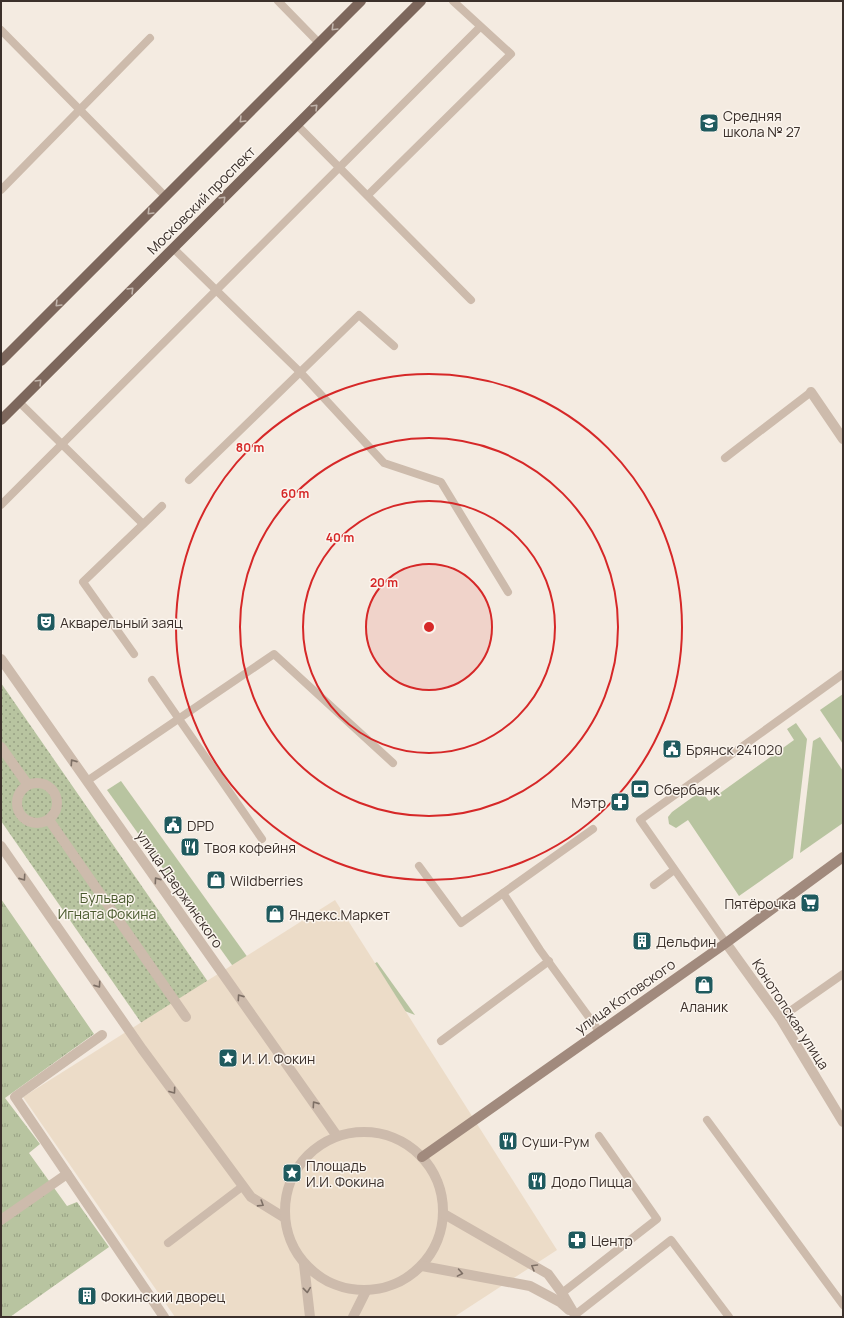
<svg xmlns="http://www.w3.org/2000/svg" width="844" height="1318" viewBox="0 0 844 1318" font-family="Manrope,sans-serif">
  <style>
    .grass { fill: #b8c4a0 }
    .park { fill: url(#park-tufts) }
    .garden { fill: url(#garden-dots) }
    .plaza { fill: #ecdcc8 }
    .lines { fill: none; stroke-linecap: round; stroke-linejoin: round }
    .lane { stroke: #cdbbac; stroke-width: 8 }
    .street { stroke: #cdbbac; stroke-width: 10 }
    .secondary { stroke: #a18a7d; stroke-width: 10 }
    .primary { stroke: #7d675c; stroke-width: 10 }
    .oneway { stroke: #c2b5ac }
    .oneway2 { stroke: #7d6f65 }
    .ring { fill: none; stroke: #d62828; stroke-width: 2 }
    .labels { text-anchor: middle; dominant-baseline: central; stroke-width: 3; stroke-linejoin: round; paint-order: stroke }
    .poi-label { font-size: 14px; fill: #3b302b; stroke: #fbf5ee; text-anchor: start }
    .street-label { font-size: 14px; fill: #3b302b; stroke: #fbf5ee }
    .park-label { font-size: 14px; fill: #4a5a2e; stroke: #fbf5ee }
    .centre { fill: #d62828; stroke: #fbf5ee; stroke-width: 2 }
    .ring-label { font-size: 12px; text-anchor: middle; font-weight: bold; fill: #d62828; stroke: #fbf5ee; stroke-width: 3; stroke-linejoin: round; paint-order: stroke }
  </style>
  <defs>
    <pattern id="park-tufts" width="24" height="20" patternUnits="userSpaceOnUse"><rect width="24" height="20" fill="#b8c4a0"/><path d="M3 7l-1-3M5 7V3M7 7l1-3M15 17l-1-3M17 17v-4M19 17l1-3" fill="none" stroke="#97a083"/></pattern>
    <pattern id="garden-dots" width="8" height="8" patternUnits="userSpaceOnUse"><rect width="8" height="8" fill="#b8c4a0"/><path d="M2 2h.1M6 6h.1" fill="none" stroke="#97a083" stroke-width="1.8" stroke-linecap="round"/></pattern>
  </defs>
  <rect width="100%" height="100%" fill="#f4ebe1"/>
  <g class="grass">
    <path d="M843,694V744L820,710Z"/>
    <path d="M796,723L807,739L793,858L739,896L688,820L676,828L669,824L668,817L672,812L701,791L709,801L794,740L787,729Z"/>
    <path d="M820,737L843,771V823L800,853L813,741Z"/>
    <path d="M121,781L251,962L237,972L107,790Z"/>
    <path d="M377,962L415,1015L340,986Z"/>
  </g>
  <path class="park" d="M1,899L94,1034L5,1098L40,1144L29,1153L67,1206L77,1202L109,1247L10,1317H1Z"/>
  <path class="garden" d="M1,683L213,989L149,1034L1,821Z"/>
  <path class="plaza" d="M335,900L557,1250L454,1317H175L23,1097Z"/>
  <g class="lines">
    <g class="lane">
      <path d="M278,1L319,43"/>
      <path d="M1,30L166,197"/>
      <path d="M297,125L471,300"/>
      <path d="M1,190L150,38"/>
      <path d="M368,195L511,54L453,1"/>
      <path d="M173,248L300,372L384,463L441,482L508,592"/>
      <path d="M19,402L143,524"/>
      <path d="M725,458L811,392"/>
      <path d="M189,480L359,315L394,346"/>
      <path d="M1,505L480,27"/>
      <path d="M134,654L83,582L162,506"/>
      <path d="M152,680L262,839"/>
      <path d="M87,781L274,654L393,763"/>
      <path d="M419,866L461,923L593,829"/>
      <path d="M654,885L674,870"/>
      <path d="M503,893L540,950L599,1031"/>
      <path d="M726,943L640,820L843,674"/>
      <path d="M780,1018L843,974"/>
      <path d="M441,1041L549,961"/>
      <path d="M707,1120L843,1305"/>
      <path d="M168,1243L243,1186"/>
      <path d="M562,1293L657,1219L599,1136"/>
      <path d="M575,1315L671,1240L729,1317"/>
    </g>
    <g class="street">
      <path d="M811,392L843,439"/>
      <path d="M1,659L337,1136"/>
      <path d="M1,747L28,785"/>
      <circle cx="37" cy="803" r="20"/>
      <path d="M49,820L186,1017"/>
      <path d="M1,846L142,1049L251,1197L285,1218"/>
      <path d="M726,943L780,1018L843,1122"/>
      <path d="M102,1035L15,1097L164,1317"/>
      <circle cx="364" cy="1211" r="79"/>
      <path d="M444,1214L548,1274L562,1293L575,1315"/>
      <path d="M1,1220L67,1174"/>
      <path d="M304,1264L310,1317"/>
      <path d="M422,1266L530,1286L560,1302L569,1310"/>
      <path d="M353,1317L366,1291"/>
    </g>
    <path class="secondary" d="M422,1157L726,943L843,857"/>
    <g class="primary">
      <path d="M1,361L361,1"/>
      <path d="M1,420L421,1"/>
    </g>
  </g>
  <defs><path id="oneway-chevron" d="M-2-3.5L2.5 0L-2 3.5" fill="none" stroke-width="1.6" stroke-linecap="round" stroke-linejoin="round"/></defs>
  <g class="oneway">
    <use href="#oneway-chevron" transform="translate(334 28) rotate(135)"/>
    <use href="#oneway-chevron" transform="translate(315 107) rotate(-45)"/>
    <use href="#oneway-chevron" transform="translate(242 120) rotate(135)"/>
    <use href="#oneway-chevron" transform="translate(223 199) rotate(-45)"/>
    <use href="#oneway-chevron" transform="translate(150 212) rotate(135)"/>
    <use href="#oneway-chevron" transform="translate(131 290) rotate(-45)"/>
    <use href="#oneway-chevron" transform="translate(58 304) rotate(135)"/>
    <use href="#oneway-chevron" transform="translate(39 382) rotate(-45)"/>
  </g>
  <g class="oneway2">
    <use href="#oneway-chevron" transform="translate(73 762) rotate(-125)"/>
    <use href="#oneway-chevron" transform="translate(23 878) rotate(55)"/>
    <use href="#oneway-chevron" transform="translate(157 880) rotate(-125)"/>
    <use href="#oneway-chevron" transform="translate(98 985) rotate(55)"/>
    <use href="#oneway-chevron" transform="translate(240 997) rotate(-125)"/>
    <use href="#oneway-chevron" transform="translate(173 1091) rotate(54)"/>
    <use href="#oneway-chevron" transform="translate(315 1104) rotate(-125)"/>
    <use href="#oneway-chevron" transform="translate(261 1204) rotate(32)"/>
    <use href="#oneway-chevron" transform="translate(534 1267) rotate(-150)"/>
    <use href="#oneway-chevron" transform="translate(460 1273) rotate(10)"/>
    <use href="#oneway-chevron" transform="translate(307 1290) rotate(84)"/>
  </g>
  <circle cx="429" cy="627" r="63" fill="#d62828" fill-opacity=".12"/>
  <g class="ring">
    <circle cx="429" cy="627" r="63"/>
    <circle cx="429" cy="627" r="126"/>
    <circle cx="429" cy="627" r="189"/>
    <circle cx="429" cy="627" r="253"/>
  </g>
  <defs>
    <symbol id="school-square" viewBox="-11 -11 22 22"><rect x="-9" y="-9" width="18" height="18" rx="4" fill="#1f5a5e" stroke="#fbf5ee"/><path d="M0-5L7-2L0 1L-7-2ZM-4 1L0 2.5L4 1V4Q0 6-4 4Z" fill="#fff"/></symbol>
    <symbol id="theatre-square" viewBox="-11 -11 22 22"><rect x="-9" y="-9" width="18" height="18" rx="4" fill="#1f5a5e" stroke="#fbf5ee"/><path d="M-5-5.5Q0-4 5-5.5V0Q5 5 0 6Q-5 5-5 0ZM-3.3-2.5H-1v1.5H-3.3ZM1-2.5H3.3v1.5H1ZM-2.8 1Q0 5.5 2.8 1Z" fill="#fff"/></symbol>
    <symbol id="civic-square" viewBox="-11 -11 22 22"><rect x="-9" y="-9" width="18" height="18" rx="4" fill="#1f5a5e" stroke="#fbf5ee"/><path d="M-.6-6.5H3V-4.5H.6V-3L4-1V1h2V6H-6V1h2V-1L-.6-3ZM-1.2 2.5V6h2.4V2.5Z" fill="#fff"/></symbol>
    <symbol id="bank-square" viewBox="-11 -11 22 22"><rect x="-9" y="-9" width="18" height="18" rx="4" fill="#1f5a5e" stroke="#fbf5ee"/><path d="M-6-4H6V4H-6ZM0-2.3a2.3 2.3 0 1 0 0 4.6a2.3 2.3 0 1 0 0-4.6Z" fill="#fff"/></symbol>
    <symbol id="pharmacy-square" viewBox="-11 -11 22 22"><rect x="-9" y="-9" width="18" height="18" rx="4" fill="#1f5a5e" stroke="#fbf5ee"/><path d="M-2-6h4v4h4v4h-4v4h-4v-4h-4v-4h4Z" fill="#fff"/></symbol>
    <symbol id="restaurant-square" viewBox="-11 -11 22 22"><rect x="-9" y="-9" width="18" height="18" rx="4" fill="#1f5a5e" stroke="#fbf5ee"/><path d="M-5-6h1v4h1v-4h1v4h1v-4h1v5L-1.5 .5V6h-2V.5L-5-1ZM5-6V6H3V1.5H1.5Q1.5-4 5-6Z" fill="#fff"/></symbol>
    <symbol id="shop-square" viewBox="-11 -11 22 22"><rect x="-9" y="-9" width="18" height="18" rx="4" fill="#1f5a5e" stroke="#fbf5ee"/><path d="M-5-2.5h2.3a2.7 3.5 0 0 1 5.4 0H5L5.5 6h-11ZM-1.5-2.5h3a1.5 2.3 0 0 0-3 0Z" fill="#fff"/></symbol>
    <symbol id="supermarket-square" viewBox="-11 -11 22 22"><rect x="-9" y="-9" width="18" height="18" rx="4" fill="#1f5a5e" stroke="#fbf5ee"/><path d="M-6-5.5h2.5l.6 2H6L4.5 2H-2.5L-4.4-4H-6ZM-1.5 3.2a1.3 1.3 0 1 0 .1 0ZM3 3.2a1.3 1.3 0 1 0 .1 0Z" fill="#fff"/></symbol>
    <symbol id="building-square" viewBox="-11 -11 22 22"><rect x="-9" y="-9" width="18" height="18" rx="4" fill="#1f5a5e" stroke="#fbf5ee"/><path d="M-4-6H4V6H1V3H-1V6H-4ZM-2.5-4.3h1.7v1.8h-1.7ZM.8-4.3h1.7v1.8H.8ZM-2.5-1h1.7V.8h-1.7ZM.8-1h1.7V.8H.8Z" fill="#fff"/></symbol>
    <symbol id="sight-square" viewBox="-11 -11 22 22"><rect x="-9" y="-9" width="18" height="18" rx="4" fill="#1f5a5e" stroke="#fbf5ee"/><path d="M0-6L1.8-2.2L6-1.7L2.9 1.2L3.7 5.4L0 3.3L-3.7 5.4L-2.9 1.2L-6-1.7L-1.8-2.2Z" fill="#fff"/></symbol>
  </defs>
  <g fill-rule="evenodd">
    <use href="#school-square" x="698" y="112" width="22" height="22"/>
    <use href="#theatre-square" x="35" y="611" width="22" height="22"/>
    <use href="#civic-square" x="661" y="738" width="22" height="22"/>
    <use href="#bank-square" x="629" y="778" width="22" height="22"/>
    <use href="#pharmacy-square" x="609" y="791" width="22" height="22"/>
    <use href="#civic-square" x="162" y="814" width="22" height="22"/>
    <use href="#restaurant-square" x="179" y="836" width="22" height="22"/>
    <use href="#shop-square" x="205" y="869" width="22" height="22"/>
    <use href="#supermarket-square" x="799" y="892" width="22" height="22"/>
    <use href="#shop-square" x="264" y="903" width="22" height="22"/>
    <use href="#building-square" x="631" y="930" width="22" height="22"/>
    <use href="#shop-square" x="693" y="974" width="22" height="22"/>
    <use href="#sight-square" x="217" y="1047" width="22" height="22"/>
    <use href="#restaurant-square" x="497" y="1130" width="22" height="22"/>
    <use href="#sight-square" x="281" y="1162" width="22" height="22"/>
    <use href="#restaurant-square" x="526" y="1170" width="22" height="22"/>
    <use href="#pharmacy-square" x="566" y="1229" width="22" height="22"/>
    <use href="#building-square" x="76" y="1285" width="22" height="22"/>
  </g>
  <g class="labels">
    <g class="poi-label">
      <text x="723" y="115">Средняя<tspan x="723" dy="16">школа № 27</tspan></text>
      <text x="60" y="622">Акварельный заяц</text>
      <text x="686" y="749">Брянск 241020</text>
      <text x="654" y="789">Сбербанк</text>
      <text x="606" y="802" text-anchor="end">Мэтр</text>
      <text x="187" y="825">DPD</text>
      <text x="204" y="847">Твоя кофейня</text>
      <text x="230" y="880">Wildberries</text>
      <text x="796" y="903" text-anchor="end">Пятёрочка</text>
      <text x="289" y="914">Яндекс.Маркет</text>
      <text x="656" y="941">Дельфин</text>
      <text x="704" y="1006" text-anchor="middle">Аланик</text>
      <text x="242" y="1058">И. И. Фокин</text>
      <text x="522" y="1141">Суши-Рум</text>
      <text x="306" y="1165">Площадь<tspan x="306" dy="16">И.И. Фокина</tspan></text>
      <text x="551" y="1181">Додо Пицца</text>
      <text x="591" y="1240">Центр</text>
      <text x="101" y="1296">Фокинский дворец</text>
    </g>
    <g class="street-label">
      <text transform="translate(201 200) rotate(-45)">Московский проспект</text>
      <text transform="translate(180 889) rotate(55)">улица Дзержинского</text>
      <text transform="translate(625 996) rotate(-35)">улица Котовского</text>
      <text transform="translate(791 1014) rotate(57)">Конотопская улица</text>
    </g>
    <g class="park-label">
      <text x="107" y="897">Бульвар<tspan x="107" dy="16">Игната Фокина</tspan></text>
    </g>
  </g>
  <circle cx="429" cy="627" r="6" class="centre"/>
  <g class="ring-label">
    <text x="250" y="452">80 m</text>
    <text x="295" y="498">60 m</text>
    <text x="340" y="542">40 m</text>
    <text x="384" y="587">20 m</text>
  </g>
  <rect width="844" height="1318" fill="none" stroke="#3b302b" stroke-width="4"/>
</svg>
